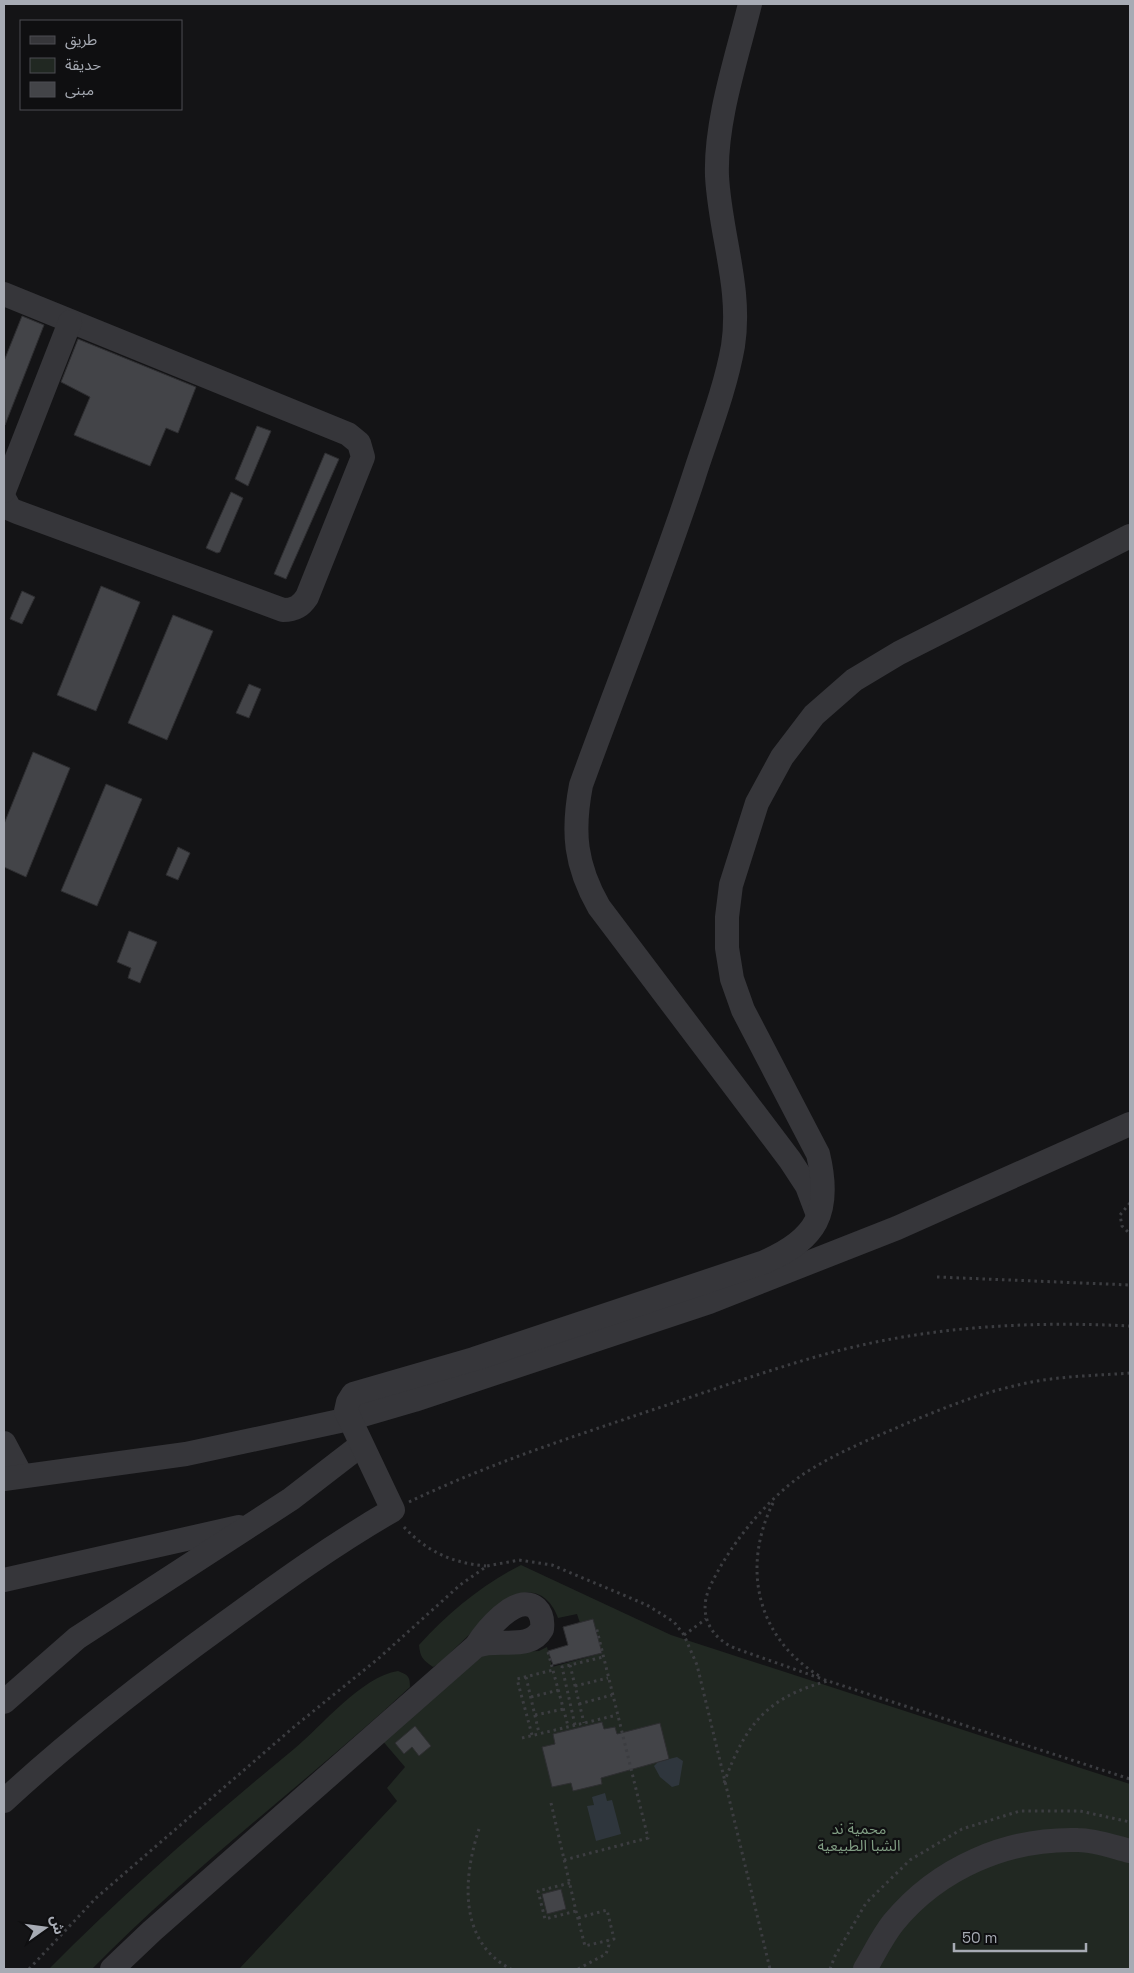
<svg xmlns="http://www.w3.org/2000/svg" width="1134" height="1973" viewBox="0 0 1134 1973" font-family="'Space Grotesk','Noto Sans Arabic',sans-serif">
  <style>
    .green { fill: #212822 }
    .water { fill: #2f363d }
    .building { fill: #434448; stroke: #2e2e31 }
    .lines { fill: none; stroke-linecap: round; stroke-linejoin: round }
    .path { stroke: #3c3d41; stroke-width: 3; stroke-dasharray: 2.5 4; stroke-linecap: butt }
    .minor { stroke: #36363a; stroke-width: 24 }
    .labels { text-anchor: middle; dominant-baseline: central; stroke-width: 4.5; stroke-linejoin: round; paint-order: stroke }
    .park-label { font-size: 15px; fill: #809d83; stroke: #0f0f11 }
  </style>
  <rect width="100%" height="100%" fill="#141416"/>
  <g class="green">
    <path d="M521,1565L671,1635L1130,1784V1969H239L397,1801L387,1788L405,1767L381,1739L482,1653L539,1651L547,1647L552,1667L602,1653L593,1619L580,1623L577,1614L558,1618C553,1604 542,1590 524,1593C509,1595 454,1649 440,1663L433,1667C423,1660 420,1657 419,1645C448,1613 483,1584 521,1565Z"/>
    <path d="M398,1671C408,1675 410,1676 410,1687C306,1783 191,1868 92,1969H49C126,1891 209,1819 294,1749C323,1725 361,1677 398,1671Z"/>
  </g>
  <g class="water">
    <path d="M677,1757L683,1761L679,1785L672,1787L660,1777L654,1766L658,1762Z"/>
    <path d="M605,1793L607,1801L612,1800L621,1834L596,1841L587,1806L594,1805L592,1797Z"/>
  </g>
  <g class="building">
    <path d="M22,316L44,325L5,425L4,361Z"/>
    <path d="M78,339L196,387L178,433L166,428L150,466L74,435L90,397L61,382Z"/>
    <path d="M257,426L271,431L248,486L235,479Z"/>
    <path d="M325,453L339,459L286,579L274,574Z"/>
    <path d="M231,492L243,498L220,552L217,553L206,548Z"/>
    <path d="M101,586L140,602L96,711L57,695Z"/>
    <path d="M22,591L35,597L22,624L10,619Z"/>
    <path d="M173,615L213,631L167,740L128,723Z"/>
    <path d="M249,684L261,689L249,718L236,713Z"/>
    <path d="M33,752L70,768L26,877L4,867V824Z"/>
    <path d="M106,784L142,799L97,906L61,891Z"/>
    <path d="M178,847L190,853L178,880L166,875Z"/>
    <path d="M129,931L157,942L140,983L128,978L131,968L117,962Z"/>
    <path d="M593,1619L602,1653L553,1665L548,1651L568,1645L563,1627Z"/>
    <path d="M602,1722L604,1729L615,1727L617,1734L660,1723L669,1759L601,1778L602,1784L573,1791L571,1783L552,1787L542,1747L555,1744L553,1734Z"/>
    <path d="M415,1726L431,1746L419,1756L412,1747L404,1754L395,1743Z"/>
    <path d="M561,1889L566,1909L547,1914L542,1894Z"/>
  </g>
  <g class="lines">
    <g class="path">
      <path d="M1130,1203L1120,1215L1122,1226L1130,1234"/>
      <path d="M937,1277L1130,1285"/>
      <path d="M1130,1373C1091,1376 1052,1376 1014,1386C978,1394 944,1408 910,1422C873,1438 835,1453 802,1475C765,1501 727,1548 709,1589C698,1615 711,1639 737,1649L828,1681L1130,1779"/>
      <path d="M409,1502C486,1465 566,1439 646,1412C710,1391 773,1368 837,1351C934,1326 1032,1321 1130,1326"/>
      <path d="M773,1503C741,1568 757,1639 821,1677"/>
      <path d="M404,1527C427,1552 453,1563 486,1566"/>
      <path d="M684,1635L706,1619"/>
      <path d="M548,1652L568,1726"/>
      <path d="M570,1665L584,1723"/>
      <path d="M526,1677L539,1733"/>
      <path d="M575,1686L608,1678"/>
      <path d="M531,1697L559,1690"/>
      <path d="M579,1704L612,1695"/>
      <path d="M535,1715L564,1709"/>
      <path d="M575,1725L562,1667L603,1657"/>
      <path d="M532,1735L517,1679L553,1670"/>
      <path d="M522,1738L617,1715"/>
      <path d="M724,1783C745,1725 767,1697 828,1681"/>
      <path d="M551,1803L576,1911L585,1946L614,1939L607,1910L578,1918"/>
      <path d="M479,1829C463,1877 458,1942 511,1969"/>
      <path d="M564,1860L648,1838L596,1626"/>
      <path d="M570,1883L538,1891L545,1919L576,1911"/>
      <path d="M29,1969L96,1898L295,1726L379,1658L460,1585L487,1566L519,1560L552,1565L647,1605L674,1622L684,1635L697,1665L770,1969"/>
      <path d="M578,1969L606,1954L609,1945L608,1940"/>
      <path d="M830,1969L835,1956L866,1903L910,1860L962,1829L1020,1811H1080L1130,1822"/>
    </g>
    <g class="minor">
      <path d="M750,4C737,57 715,121 717,176C720,234 742,288 733,346C725,391 707,435 693,479C659,582 618,683 581,785C572,832 575,865 599,907L790,1160L807,1186L818,1215"/>
      <path d="M4,294L348,434L359,443L363,457L307,597C301,606 295,610 283,610L17,512L10,509L4,498"/>
      <path d="M4,491L70,322"/>
      <path d="M4,1443L21,1475"/>
      <path d="M4,1479L186,1454L349,1419L414,1400L709,1302L897,1228L1130,1124"/>
      <path d="M4,1580L239,1527"/>
      <path d="M4,1702L77,1638L291,1499L361,1445"/>
      <path d="M4,1801C73,1737 148,1679 224,1624C280,1583 334,1544 393,1510L346,1411L348,1402L353,1394L474,1359L762,1263C817,1240 832,1212 818,1154L743,1010L732,979L727,948V917L731,885L757,803L782,757L814,715L854,680L899,653L1130,536"/>
      <path d="M112,1969L152,1931L476,1646C485,1632 516,1592 536,1608C542,1614 543,1621 542,1629C529,1652 499,1637 476,1646"/>
      <path d="M865,1969C874,1954 882,1937 893,1923C938,1868 1007,1838 1078,1840C1095,1840 1114,1847 1130,1851"/>
    </g>
  </g>
  <g class="labels">
    <g class="park-label">
      <text x="859" y="1828">محمية ند<tspan x="859" dy="17">الشبا الطبيعية</tspan></text>
    </g>
  </g>
  <rect width="1134" height="1973" fill="none" stroke="#a7abb4" stroke-width="10"/>
  <rect x="20" y="20" width="162" height="90" fill="#0f0f11" stroke="#4c4d52"/>
  <rect x="30" y="36" width="25" height="8" fill="#36363a" stroke="#4c4d52"/>
  <text x="65" y="45" font-size="15" fill="#a7abb4">طريق</text>
  <rect x="30" y="58" width="25" height="15" fill="#212822" stroke="#4c4d52"/>
  <text x="65" y="70" font-size="15" fill="#a7abb4">حديقة</text>
  <rect x="30" y="82" width="25" height="15" fill="#434448" stroke="#4c4d52"/>
  <text x="65" y="95" font-size="15" fill="#a7abb4">مبنى</text>
  <g transform="translate(45 1928) rotate(76)" stroke="#0f0f11" stroke-width="4" paint-order="stroke">
  <path d="M0-4L9 19L0 12L-9 19Z" fill="#a7abb4"/>
  <text y="-8" font-size="14" font-weight="bold" text-anchor="middle" fill="#a7abb4">ش</text>
  </g>
  <path d="M954 1943v8h132v-8" fill="none" stroke="#a7abb4" stroke-width="2.5"/>
  <text x="962" y="1943" font-size="15" fill="#a7abb4" stroke="#0f0f11" stroke-width="4" paint-order="stroke">50 m</text>
</svg>
